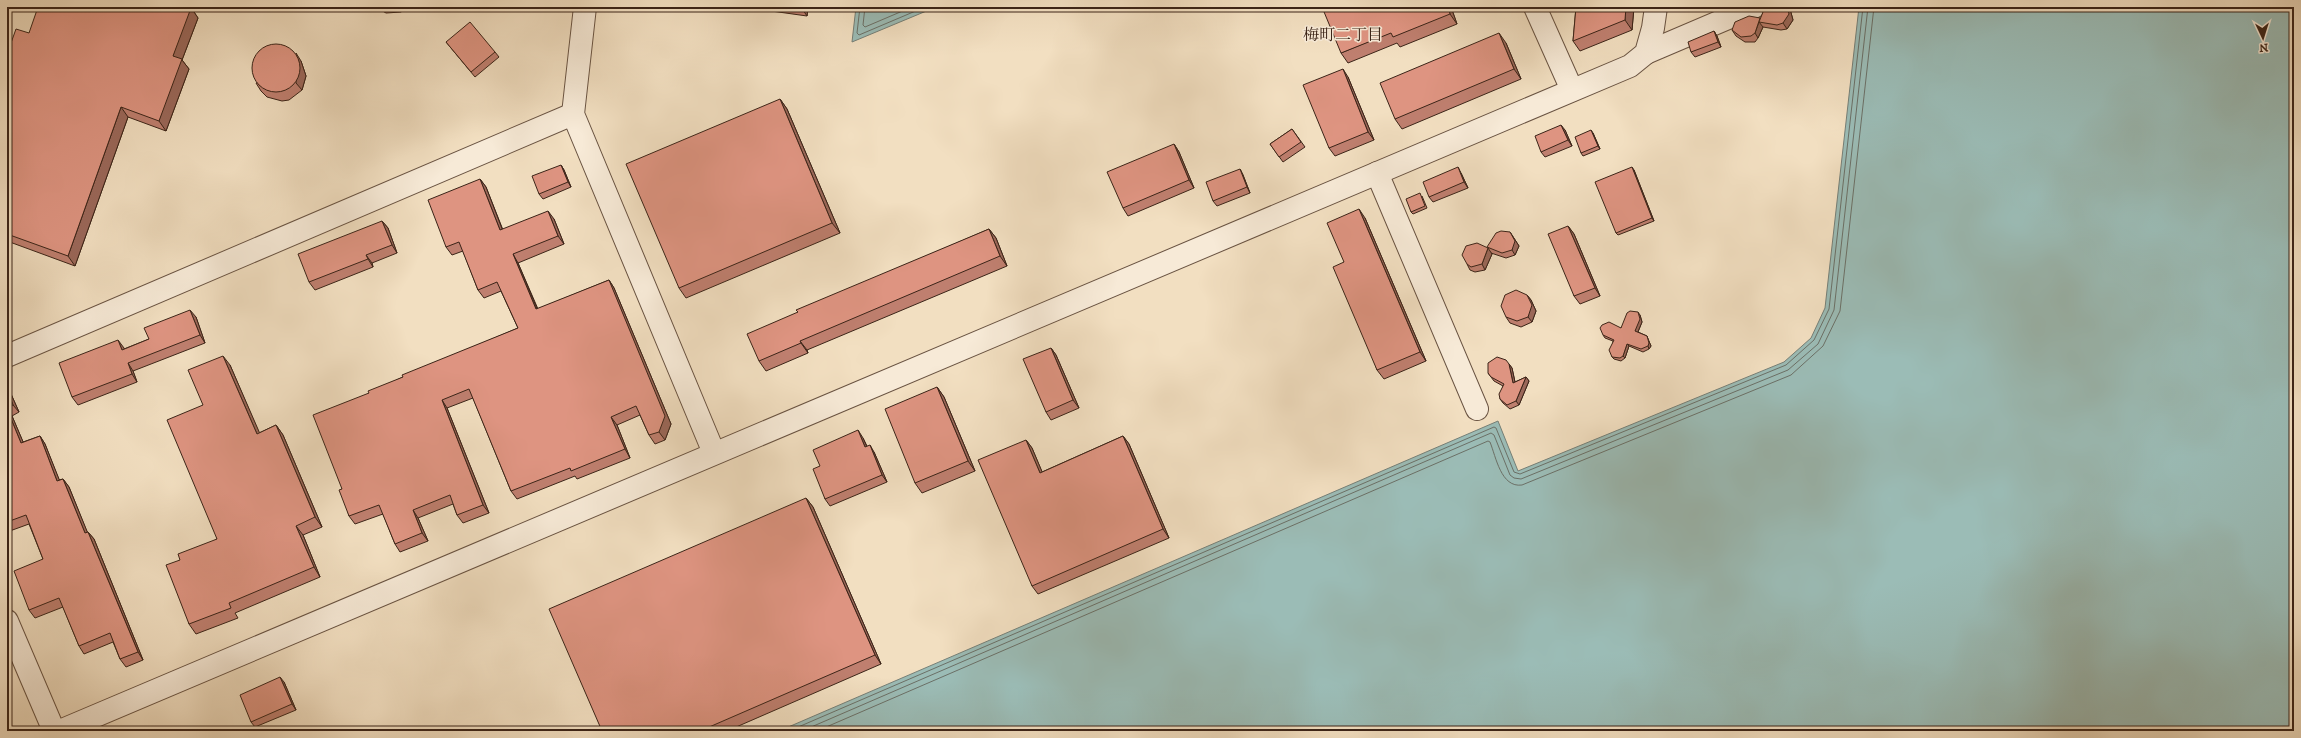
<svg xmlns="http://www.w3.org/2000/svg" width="2301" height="738" viewBox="0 0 2301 738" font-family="'IM FELL DW Pica','Noto Serif JP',serif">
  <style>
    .water { fill: #9bbcb6; stroke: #757f77 }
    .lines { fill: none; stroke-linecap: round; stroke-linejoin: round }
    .shore { stroke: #6b7067; stroke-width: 1 }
    .minor-casing { stroke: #695342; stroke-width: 24 }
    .minor { stroke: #f7ead7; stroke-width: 22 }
    .wall { fill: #bf7f6f; stroke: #3b2418 }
    .shaded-wall { fill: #9b685a; stroke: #3b2418 }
    .building { fill: #de9481; stroke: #3b2418 }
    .labels { text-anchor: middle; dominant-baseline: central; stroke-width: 3; stroke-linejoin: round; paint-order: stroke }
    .neighbourhood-label { font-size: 16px; fill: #3b2418; stroke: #f7ead7 }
  </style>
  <rect width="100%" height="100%" fill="#f2dfc1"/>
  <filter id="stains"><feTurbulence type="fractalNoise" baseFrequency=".005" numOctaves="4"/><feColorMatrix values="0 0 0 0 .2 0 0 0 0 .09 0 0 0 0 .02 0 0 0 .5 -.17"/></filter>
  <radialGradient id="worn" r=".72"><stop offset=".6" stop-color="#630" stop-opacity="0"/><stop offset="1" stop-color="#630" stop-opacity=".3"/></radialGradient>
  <g class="water">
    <path d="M856,7H936L852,42Z"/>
    <path d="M1859,7H2294V731H779L1498,421L1518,471L1784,362L1811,338L1825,308Z"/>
  </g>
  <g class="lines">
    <g class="shore">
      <path d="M860,7L857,33L859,35L925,7"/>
      <path d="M865,7L863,25L865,27L912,7"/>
      <path d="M789,731L1494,427L1496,428L1514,472L1520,474L1786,365L1814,340L1829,309L1863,7"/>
      <path d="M802,731L1491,433L1494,435L1510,475L1514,478L1521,479L1788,370L1818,344L1834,310L1868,7"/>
      <path d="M817,731L1488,441L1490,442C1496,457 1501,488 1522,485L1791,375L1823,346L1840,311L1874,7"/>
    </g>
    <defs>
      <g id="minor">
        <path d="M585,7L573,114L714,453"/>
        <path d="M1535,7L1572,90"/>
        <path d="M1646,53L1754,7"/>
        <path d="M1377,173L1477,409"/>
        <path d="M7,356L573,114"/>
        <path d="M7,621L54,731"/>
        <path d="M60,731L1630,66L1646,53L1653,28L1656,7"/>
      </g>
    </defs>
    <use href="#minor" class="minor-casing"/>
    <use href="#minor" class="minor"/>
  </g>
  <g class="wall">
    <path d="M376,7H408L401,12L386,13L379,9Z"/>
    <path d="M755,7H808L807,16L757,9Z"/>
    <path d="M1451,7L1457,24L1400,47L1397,43L1348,63L1341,53Z"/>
    <path d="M1576,7H1634L1632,30L1580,51L1573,41Z"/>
    <path d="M1765,7H1789L1790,9L1793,20L1787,29L1781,30L1763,27L1758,38L1755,42H1745L1736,36L1732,30L1761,18Z"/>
    <path d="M195,8L194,12L198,18L182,60L189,69L166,131L128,117L75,266L7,241V94L9,88H7V54L29,33Z"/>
    <path d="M1714,31L1717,36L1721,47L1695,57L1691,52Z"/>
    <path d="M446,42L495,52L499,57L475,77Z"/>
    <path d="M1506,43L1521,79L1402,129L1395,119Z"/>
    <path d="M301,61L306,76L302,90L289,100L282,101L267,97L261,91L256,83Z"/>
    <path d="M1348,77L1374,140L1335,156L1329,148Z"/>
    <path d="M780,99L787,109L840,233L686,298L679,288Z"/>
    <path d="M1292,129L1305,147L1283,162L1270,144Z"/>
    <path d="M1565,130L1572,146L1545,157L1541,152Z"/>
    <path d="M1593,133L1600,149L1583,156L1581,153Z"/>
    <path d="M1174,144L1179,152L1194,188L1128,216L1123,208Z"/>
    <path d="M561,165L564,170L571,187L543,199L539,194Z"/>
    <path d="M1240,169L1243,175L1250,193L1217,206L1213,201Z"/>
    <path d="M1634,170L1654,221L1618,235L1616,233Z"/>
    <path d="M1461,173L1468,188L1433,202L1429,197Z"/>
    <path d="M480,179L486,187L503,230L554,219L564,244L518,263L538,309L609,280L614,288L671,424L665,440L655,444L649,435L640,415L617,425L630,458L577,479L575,476L517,499L511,491L473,398L447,408L489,513L463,523L457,515L453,504L418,518L428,541L400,552L395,544L383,514L355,524L349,516L342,489L369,393L403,377L518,328L501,291L484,298L478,290L463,251L452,255L446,247Z"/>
    <path d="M1422,196L1427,208L1413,214L1411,212Z"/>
    <path d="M1365,218L1426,361L1384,379L1377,370L1344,262Z"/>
    <path d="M382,221L388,228L397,253L372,263L373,267L315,290L309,282Z"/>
    <path d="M1568,226L1574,234L1600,296L1580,304L1574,296Z"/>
    <path d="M989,229L996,238L1007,266L807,350L808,353L766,371L759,361L798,312Z"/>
    <path d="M1510,232L1519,246L1515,255L1506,258L1491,253L1492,254L1485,270L1475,272L1470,270L1467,264L1487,248Z"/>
    <path d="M1527,295L1531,300L1536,311L1532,322L1521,327L1510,323L1506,317Z"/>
    <path d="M1640,315L1642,322L1638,332L1647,336L1648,339L1651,346L1649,349L1643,352L1629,346L1625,358L1621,361L1614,359L1612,357L1613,341L1605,338L1603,335L1621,328Z"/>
    <path d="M196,317L205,343L133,371L137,382L78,405L72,397L124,348V349L149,339Z"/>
    <path d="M1051,348L1056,355L1079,408L1051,420L1046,412Z"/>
    <path d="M1509,364L1512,368L1515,382L1526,377L1529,381L1519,405L1510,409L1503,403L1500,399L1503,386L1494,381L1488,373Z"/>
    <path d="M230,365L259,433L276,425L283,435L322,527L303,535L320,577L235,613L238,618L196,634L189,624L180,560L217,539L203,405Z"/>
    <path d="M7,385L19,412L12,416L23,442L40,436L45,444L59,480L63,479L69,487L87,532H88L94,539L143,660L126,667L120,659L113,642L84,654L79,646L63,607L35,618L29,610L43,559L29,524L7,532Z"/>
    <path d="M937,387L944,397L975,471L922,493L915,483Z"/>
    <path d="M1123,436L1129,444L1169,538L1038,594L1032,586L1026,440L1032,448L1042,472Z"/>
    <path d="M863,438L867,446L874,452L887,482L830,506L825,499L820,466Z"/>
    <path d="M806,498L813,507L881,664L727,731H602Z"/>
    <path d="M7,658L11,667L7,669Z"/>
    <path d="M284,682L296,710L255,727L251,722Z"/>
  </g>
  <g class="shaded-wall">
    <path d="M186,7H194L195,8L194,12L198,18L182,60L189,69L166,131L159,121L173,56Z"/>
    <path d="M801,7H808L807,16Z"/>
    <path d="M1448,7H1451L1457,24L1450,14Z"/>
    <path d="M1626,7H1634L1632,30L1625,20Z"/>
    <path d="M1787,7H1789L1790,9L1793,20L1787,29L1783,23Z"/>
    <path d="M1759,22L1763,27L1758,38L1755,33Z"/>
    <path d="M1714,31L1717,36L1721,47L1718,42Z"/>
    <path d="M1499,33L1506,43L1521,79L1514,69Z"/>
    <path d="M296,53L301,61L306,76L302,90L296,83Z"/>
    <path d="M1343,69L1348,77L1374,140L1368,132Z"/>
    <path d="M780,99L787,109L840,233L832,223Z"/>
    <path d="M121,107L128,117L75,266L68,256Z"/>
    <path d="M1561,125L1565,130L1572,146L1568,140Z"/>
    <path d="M1591,130L1593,133L1600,149L1598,146Z"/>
    <path d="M1174,144L1179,152L1194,188L1189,180Z"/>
    <path d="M561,165L564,170L571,187L568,182Z"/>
    <path d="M1458,167L1461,173L1468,188L1464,182Z"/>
    <path d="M1632,167L1634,170L1654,221L1652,218Z"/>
    <path d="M1240,169L1243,175L1250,193L1247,187Z"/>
    <path d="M480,179L486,187L506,239L500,230Z"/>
    <path d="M1359,209L1365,218L1426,361L1420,352Z"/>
    <path d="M548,211L554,219L564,244L558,236Z"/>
    <path d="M382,221L388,228L397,253L392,245Z"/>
    <path d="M1568,226L1574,234L1600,296L1595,288Z"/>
    <path d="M989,229L996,238L1007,266L1000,256Z"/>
    <path d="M1510,232L1519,246L1515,255L1512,250Z"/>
    <path d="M1488,248L1492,254L1485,270L1482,264Z"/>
    <path d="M513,254L518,263L541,318L536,309Z"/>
    <path d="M366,255L372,263L373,267L368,259Z"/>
    <path d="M609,280L614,288L671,424L665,440L659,432Z"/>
    <path d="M1527,295L1531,300L1536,311L1532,322L1528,317Z"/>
    <path d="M190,310L196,317L205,343L200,335Z"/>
    <path d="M1638,312L1640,315L1642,322L1637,334L1635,331Z"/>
    <path d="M1647,336L1648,339L1651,346L1649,349L1648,346Z"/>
    <path d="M118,340L124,348L128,357L122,350Z"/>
    <path d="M800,341L807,350L808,353L801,343Z"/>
    <path d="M1627,344L1629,346L1625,358L1623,356Z"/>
    <path d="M1051,348L1056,355L1079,408L1073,400Z"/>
    <path d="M223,356L230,365L264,443L257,434Z"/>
    <path d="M128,363L133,371L137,382L132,374Z"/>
    <path d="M1509,364L1512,368L1516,387L1513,383Z"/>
    <path d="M1526,377L1529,381L1519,405L1516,401Z"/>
    <path d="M7,385L19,412L13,405L7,390Z"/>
    <path d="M937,387L944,397L975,471L968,461Z"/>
    <path d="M442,400L447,408L489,513L483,505Z"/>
    <path d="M7,409L12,416L27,451L21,443Z"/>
    <path d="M611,417L617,425L630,458L625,449Z"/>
    <path d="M276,425L283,435L322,527L315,517Z"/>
    <path d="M858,430L863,438L870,454L865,447Z"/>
    <path d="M40,436L45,444L63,489L57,481Z"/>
    <path d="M1123,436L1129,444L1169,538L1163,529Z"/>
    <path d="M1026,440L1032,448L1046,481L1040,473Z"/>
    <path d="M870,445L874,452L887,482L882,475Z"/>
    <path d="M63,479L69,487L91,541L85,533Z"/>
    <path d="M806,498L813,507L881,664L875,655Z"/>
    <path d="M413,510L418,518L428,541L422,533Z"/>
    <path d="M296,526L303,535L320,577L314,567Z"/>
    <path d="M88,532L94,539L143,660L138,652Z"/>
    <path d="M7,658L11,667L7,662Z"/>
    <path d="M280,677L284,682L296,710L292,704Z"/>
  </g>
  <g class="building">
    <path d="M38,7H188L191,8L173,56L182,59L159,121L121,107L68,256L7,234V94L11,82L7,80V54L16,29L29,33Z"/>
    <path d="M1322,7H1448L1450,14L1393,37L1391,33L1341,53Z"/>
    <path d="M1576,7H1626L1625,20L1573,41Z"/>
    <path d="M1765,7H1787L1789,14L1783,23L1777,25L1759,22Z"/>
    <path d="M1749,16L1760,18L1755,33L1751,36L1741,37L1732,30L1735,22Z"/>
    <path d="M470,22L495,52L471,72L446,42Z"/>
    <path d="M1714,31L1718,42L1691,52L1688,42Z"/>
    <path d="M1499,33L1514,69L1395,119L1380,83Z"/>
    <circle cx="276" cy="68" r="24"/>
    <path d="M1343,69L1368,132L1329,148L1303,85Z"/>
    <path d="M780,99L832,223L679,288L626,164Z"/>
    <path d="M1561,125L1568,140L1541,152L1535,136Z"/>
    <path d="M1292,129L1301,142L1279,157L1270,144Z"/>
    <path d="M1591,130L1598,146L1581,153L1575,137Z"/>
    <path d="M1174,144L1189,180L1123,208L1107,172Z"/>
    <path d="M561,165L568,182L539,194L532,176Z"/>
    <path d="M1458,167L1464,182L1429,197L1423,182Z"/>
    <path d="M1632,167L1652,218L1616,233L1595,182Z"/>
    <path d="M1240,169L1247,187L1213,201L1206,182Z"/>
    <path d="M480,179L500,230L548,211L558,236L513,254L536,309L609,280L665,416L659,432L649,435L636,406L611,417L625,449L571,471L570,468L511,491L469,389L442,400L483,505L457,515L450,495L413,510L422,533L395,544L379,505L349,516L339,490L342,489L313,415L369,393L368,391L403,377L402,375L518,328L497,282L478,290L459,242L446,247L428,200Z"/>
    <path d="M1420,193L1425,206L1411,212L1406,199Z"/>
    <path d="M1359,209L1420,352L1377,370L1333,267L1344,262L1327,223Z"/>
    <path d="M382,221L392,245L366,255L368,259L309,282L298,254Z"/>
    <path d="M1568,226L1595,288L1574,296L1548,234Z"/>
    <path d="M989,229L1000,256L800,341L801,343L759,361L747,334L798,312L796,310Z"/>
    <path d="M1501,231L1510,232L1515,241L1512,250L1502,253L1487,247L1496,233Z"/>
    <path d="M1477,243L1488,248L1482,264L1471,267L1467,264L1462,255L1466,246Z"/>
    <path d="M1516,290L1527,295L1532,305L1528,317L1517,321L1506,317L1501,306L1505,295Z"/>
    <path d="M190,310L200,335L128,363L132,374L72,397L59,363L118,340L122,350L149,339L144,328Z"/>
    <path d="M1630,311L1638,312L1640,319L1635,331L1647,336L1649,343L1648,346L1641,349L1627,344L1623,356L1620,358L1612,357L1609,350L1614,340L1603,335L1600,328L1602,325L1609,322L1621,328L1627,313Z"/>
    <path d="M1051,348L1073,400L1046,412L1023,359Z"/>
    <path d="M223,356L257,434L276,425L315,517L296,526L314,567L229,603L231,608L189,624L166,565L180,560L178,554L217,539L167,420L203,405L188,370Z"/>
    <path d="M1497,357L1506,360L1509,364L1513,383L1526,377L1516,401L1507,405L1500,399L1499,394L1504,384L1491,377L1488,373V363Z"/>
    <path d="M937,387L968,461L915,483L885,409Z"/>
    <path d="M7,390L13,405L7,407Z"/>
    <path d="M7,409L21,443L40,436L57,481L63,479L85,533L88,532L138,652L120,659L110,633L79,646L59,598L29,610L14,571L43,559L26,515L7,522Z"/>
    <path d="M858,430L865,447L870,445L882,475L825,499L813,469L820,466L813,450Z"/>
    <path d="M1123,436L1163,529L1032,586L978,460L1026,440L1040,473Z"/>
    <path d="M806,498L875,655L700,731H602L549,609Z"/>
    <path d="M280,677L292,704L251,722L240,695Z"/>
  </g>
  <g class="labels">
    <g class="neighbourhood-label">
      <text x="1343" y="35">梅町二丁目</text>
    </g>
  </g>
  <rect width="2301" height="738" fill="none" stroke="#f2dfc1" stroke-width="24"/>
  <rect x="8" y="8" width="2285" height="722" fill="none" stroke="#3b2418" stroke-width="2"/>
  <rect x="12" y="12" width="2277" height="714" fill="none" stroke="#3b2418"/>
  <g transform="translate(2263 38) rotate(176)" stroke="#f7ead7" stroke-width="3" paint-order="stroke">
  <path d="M0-3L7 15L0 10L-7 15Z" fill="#3b2418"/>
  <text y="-6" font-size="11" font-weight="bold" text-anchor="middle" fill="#3b2418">N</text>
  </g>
  <rect width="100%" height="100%" filter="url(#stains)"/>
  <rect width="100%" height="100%" fill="url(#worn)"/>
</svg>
